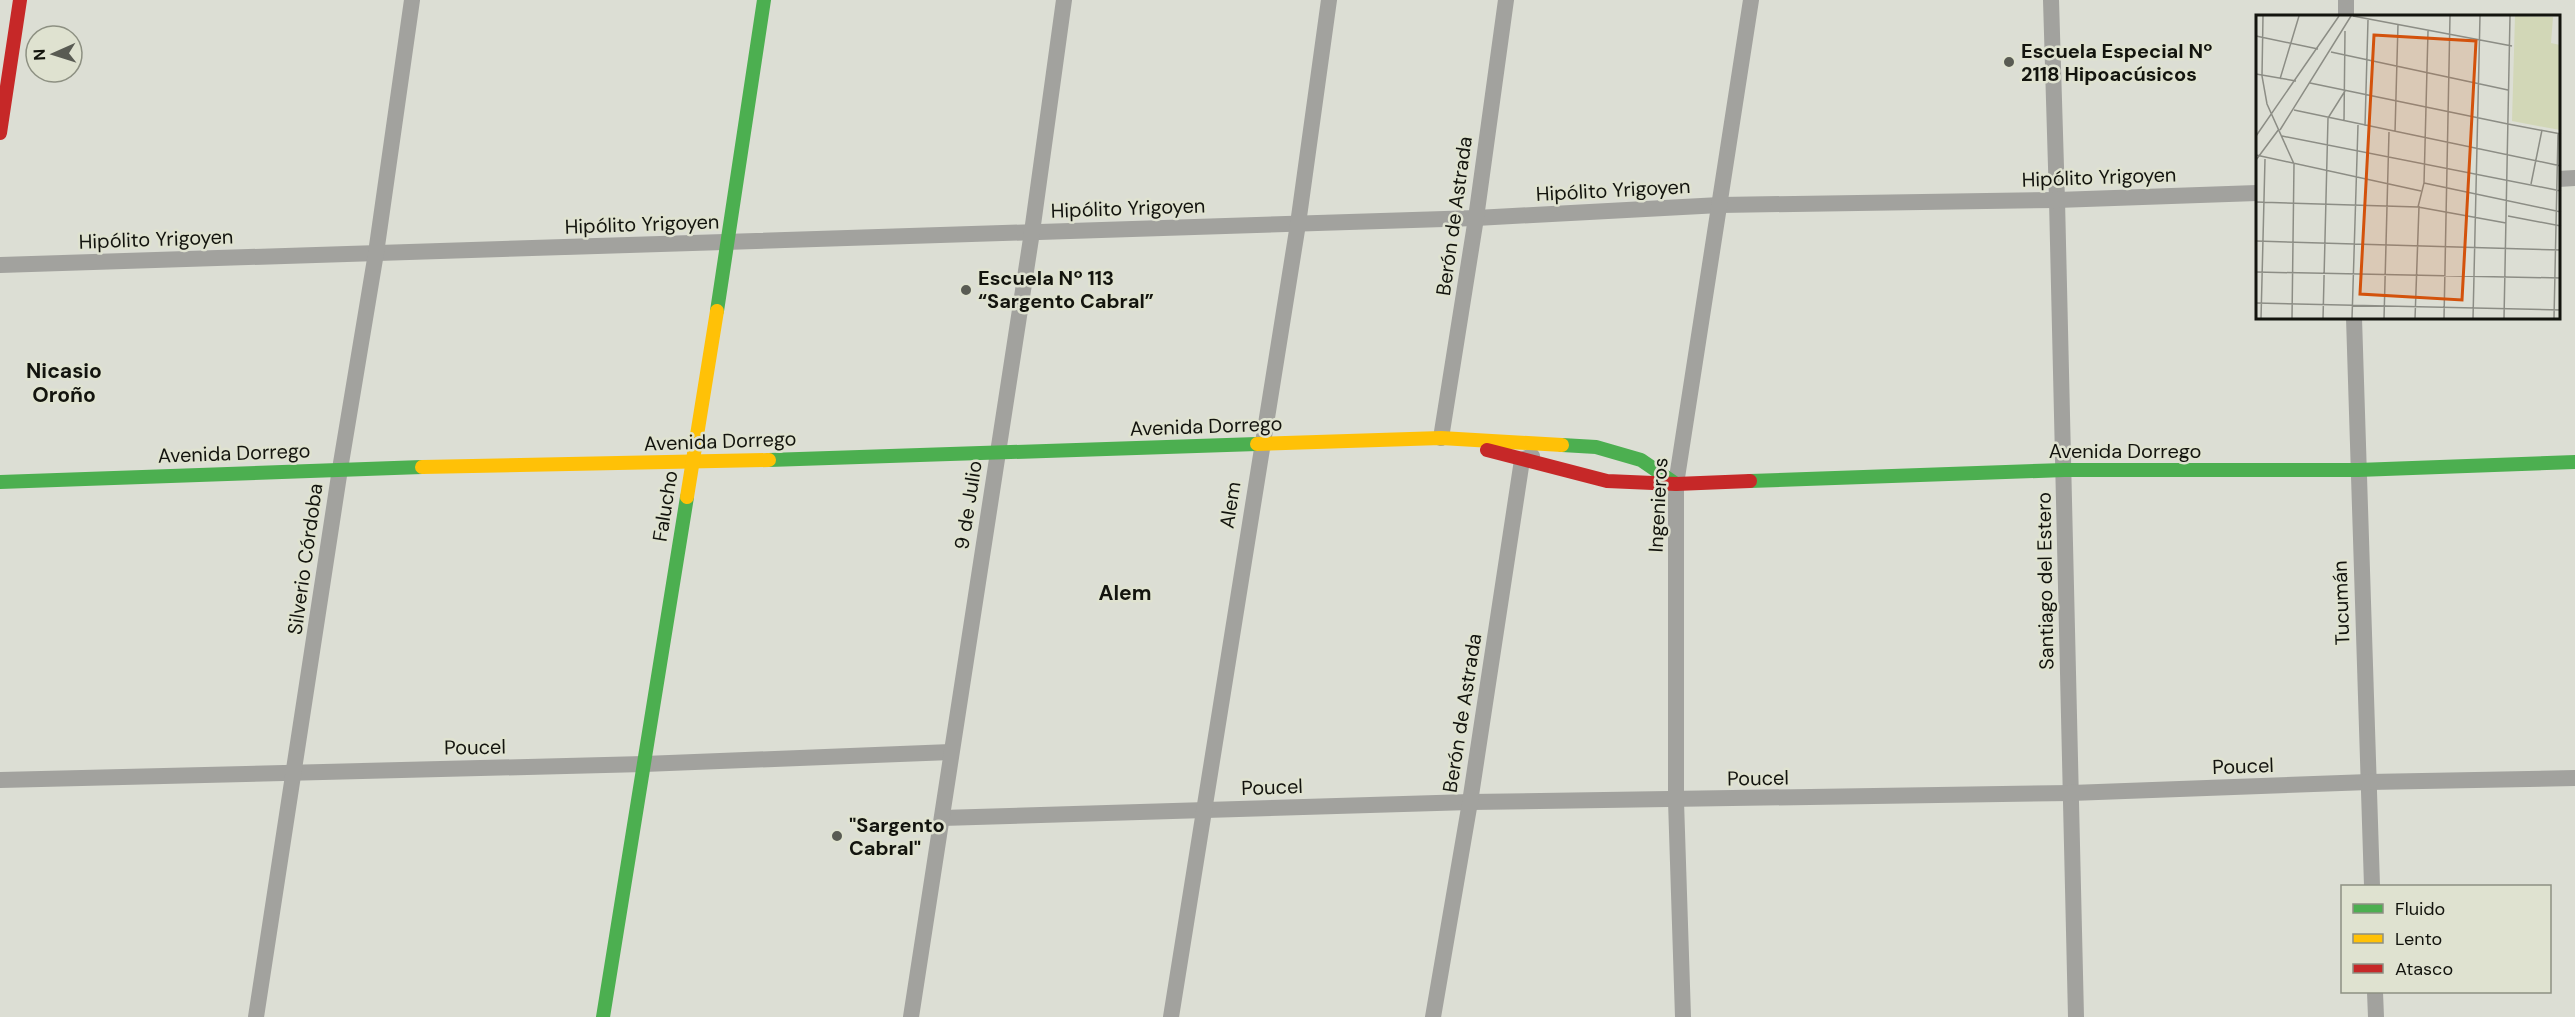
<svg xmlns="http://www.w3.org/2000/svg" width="2575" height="1017" viewBox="0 0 2575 1017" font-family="'DM Sans',sans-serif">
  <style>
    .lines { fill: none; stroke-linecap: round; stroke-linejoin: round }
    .street { stroke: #a2a29e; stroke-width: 16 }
    .fast { stroke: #4caf50; stroke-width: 14 }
    .slow { stroke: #ffc107; stroke-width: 14 }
    .jam { stroke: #c62828; stroke-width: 14 }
    .poi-dot { fill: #595b53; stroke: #dfe2d0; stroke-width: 2 }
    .labels { text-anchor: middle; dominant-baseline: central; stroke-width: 5; stroke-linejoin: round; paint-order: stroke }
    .poi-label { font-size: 20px; font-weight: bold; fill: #13140e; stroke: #dfe2d0; text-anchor: start }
    .street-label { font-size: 20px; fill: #13140e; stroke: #dfe2d0 }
    .neighbourhood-label { font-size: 21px; font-weight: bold; fill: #13140e; stroke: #dfe2d0 }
    .inset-road { fill: none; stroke: #8c8d85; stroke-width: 1.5 }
    .view { fill: #d3520c; fill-opacity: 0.15; stroke: #d3520c; stroke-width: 3 }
    .inset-edge { fill: none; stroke: #13140e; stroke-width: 3 }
  </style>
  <rect width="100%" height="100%" fill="#dcded4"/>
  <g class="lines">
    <g class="street">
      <path d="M2051,0L2057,200L2076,1017"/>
      <path d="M2346,0V16"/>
      <path d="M2558,179L2575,178"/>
      <path d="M0,265L1476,218L1720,205L2057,200L2257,193"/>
      <path d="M2354,318L2372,886"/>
      <path d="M1441,438L1476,218L1506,0"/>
      <path d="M0,780L644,764L951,752"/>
      <path d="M942,818L1470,802L2071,793L2369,782L2575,778"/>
      <path d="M2375,992L2376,1017"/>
      <path d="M256,1017L340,469L376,253L412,0"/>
      <path d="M911,1017L1032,232L1064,0"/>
      <path d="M1171,1017L1298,224L1329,0"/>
      <path d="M1433,1017L1470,802L1522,460L1532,456"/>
      <path d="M1683,1017L1676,801V484L1751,0"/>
    </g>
    <g class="fast">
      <path d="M717,311L764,0"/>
      <path d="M1562,445L1596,447L1641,460L1676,484"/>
      <path d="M769,460L1257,444"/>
      <path d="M1750,481L2064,470H2358L2575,462"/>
      <path d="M0,482L422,467"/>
      <path d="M603,1017L687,497"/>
    </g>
    <g class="slow">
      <path d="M1257,444L1441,438L1562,445"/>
      <path d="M422,467L769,460"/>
      <path d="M687,497L717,311"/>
    </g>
    <g class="jam">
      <path d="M0,133L20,0"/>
      <path d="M1487,450L1607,481L1676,484L1750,481"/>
    </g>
  </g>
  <g class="poi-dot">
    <circle cx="2009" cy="62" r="6"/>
    <circle cx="966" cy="290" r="6"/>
    <circle cx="837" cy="836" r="6"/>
  </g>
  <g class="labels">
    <g class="poi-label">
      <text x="2021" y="51">Escuela Especial Nº<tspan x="2021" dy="23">2118 Hipoacúsicos</tspan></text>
      <text x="978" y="278">Escuela Nº 113<tspan x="978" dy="23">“Sargento Cabral”</tspan></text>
      <text x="849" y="825">"Sargento<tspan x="849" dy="23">Cabral"</tspan></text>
    </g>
    <g class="street-label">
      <text transform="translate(2099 177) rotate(-2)">Hipólito Yrigoyen</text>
      <text transform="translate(1613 190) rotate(-3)">Hipólito Yrigoyen</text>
      <text transform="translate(1128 208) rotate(-2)">Hipólito Yrigoyen</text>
      <text transform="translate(1454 216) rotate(-82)">Berón de Astrada</text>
      <text transform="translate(642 224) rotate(-2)">Hipólito Yrigoyen</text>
      <text transform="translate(156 239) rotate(-2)">Hipólito Yrigoyen</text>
      <text transform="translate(1206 426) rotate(-2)">Avenida Dorrego</text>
      <text transform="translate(720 441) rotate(-2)">Avenida Dorrego</text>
      <text x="2125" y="451">Avenida Dorrego</text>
      <text transform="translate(234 453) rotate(-2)">Avenida Dorrego</text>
      <text transform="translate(968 505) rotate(-81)">9 de Julio</text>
      <text transform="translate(1230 505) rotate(-81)">Alem</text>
      <text transform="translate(1658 505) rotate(-87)">Ingenieros</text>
      <text transform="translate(665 506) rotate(-81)">Falucho</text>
      <text transform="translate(305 559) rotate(-82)">Silverio Córdoba</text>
      <text transform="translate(2045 581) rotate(-91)">Santiago del Estero</text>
      <text transform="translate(2341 603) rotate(-92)">Tucumán</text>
      <text transform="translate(1462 713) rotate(-81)">Berón de Astrada</text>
      <text transform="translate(475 747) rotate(-1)">Poucel</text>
      <text transform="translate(2243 766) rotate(-2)">Poucel</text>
      <text transform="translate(1758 778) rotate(-1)">Poucel</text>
      <text transform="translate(1272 787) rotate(-2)">Poucel</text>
    </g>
    <g class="neighbourhood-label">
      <text x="64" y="371">Nicasio<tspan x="64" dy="24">Oroño</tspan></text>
      <text x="1125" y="593">Alem</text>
    </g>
  </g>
  <g transform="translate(2256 15)">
    <rect width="304" height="304" fill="#dcded4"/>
    <path d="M259,1L297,2L295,28L304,30V115L256,106Z" fill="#d2d7b7"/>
    <path class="inset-road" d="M7,1L6,61L11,89L38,149L36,304M97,1L256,31M0,21L62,34M75,37L252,75M0,59L40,66M24,64L43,1M54,68L252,109M38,95L305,151M88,106L89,16M252,109L305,119M109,111L112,5M24,115L95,1M139,117L142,9M0,121L83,1M26,121L305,176M0,140L165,176M0,145L23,114M168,168L305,197M275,169L286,115M0,187L162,192L250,208M162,192L168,168L172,16M252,201L305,211M0,226L305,235M0,257L305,263M0,288L305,295M5,304L9,144M67,304L72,103L89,76M96,304L102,110M128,304L133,117M159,304L163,191M188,304L194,1M217,304L224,1M248,304L254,1M298,304L302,118"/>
    <path class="view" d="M118,20L220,26L206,285L104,279Z"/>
    <rect width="304" height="304" class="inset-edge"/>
  </g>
  <rect x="2341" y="885" width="210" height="108" fill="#dfe2d0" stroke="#8d9082" stroke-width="1.5"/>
  <rect x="2353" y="904" width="30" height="9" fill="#4caf50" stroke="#8d9082" stroke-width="1.5"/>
  <text x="2395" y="915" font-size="18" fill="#13140e">Fluido</text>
  <rect x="2353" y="934" width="30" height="9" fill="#ffc107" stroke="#8d9082" stroke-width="1.5"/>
  <text x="2395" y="945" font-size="18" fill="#13140e">Lento</text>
  <rect x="2353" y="964" width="30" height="9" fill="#c62828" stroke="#8d9082" stroke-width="1.5"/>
  <text x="2395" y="975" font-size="18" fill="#13140e">Atasco</text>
  <g transform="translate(54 54) rotate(267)"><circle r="28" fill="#dfe2d0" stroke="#8d9082" stroke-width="1.5"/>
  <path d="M0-4.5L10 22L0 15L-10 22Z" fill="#595b53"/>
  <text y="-9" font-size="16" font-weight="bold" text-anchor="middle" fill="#13140e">N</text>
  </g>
</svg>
